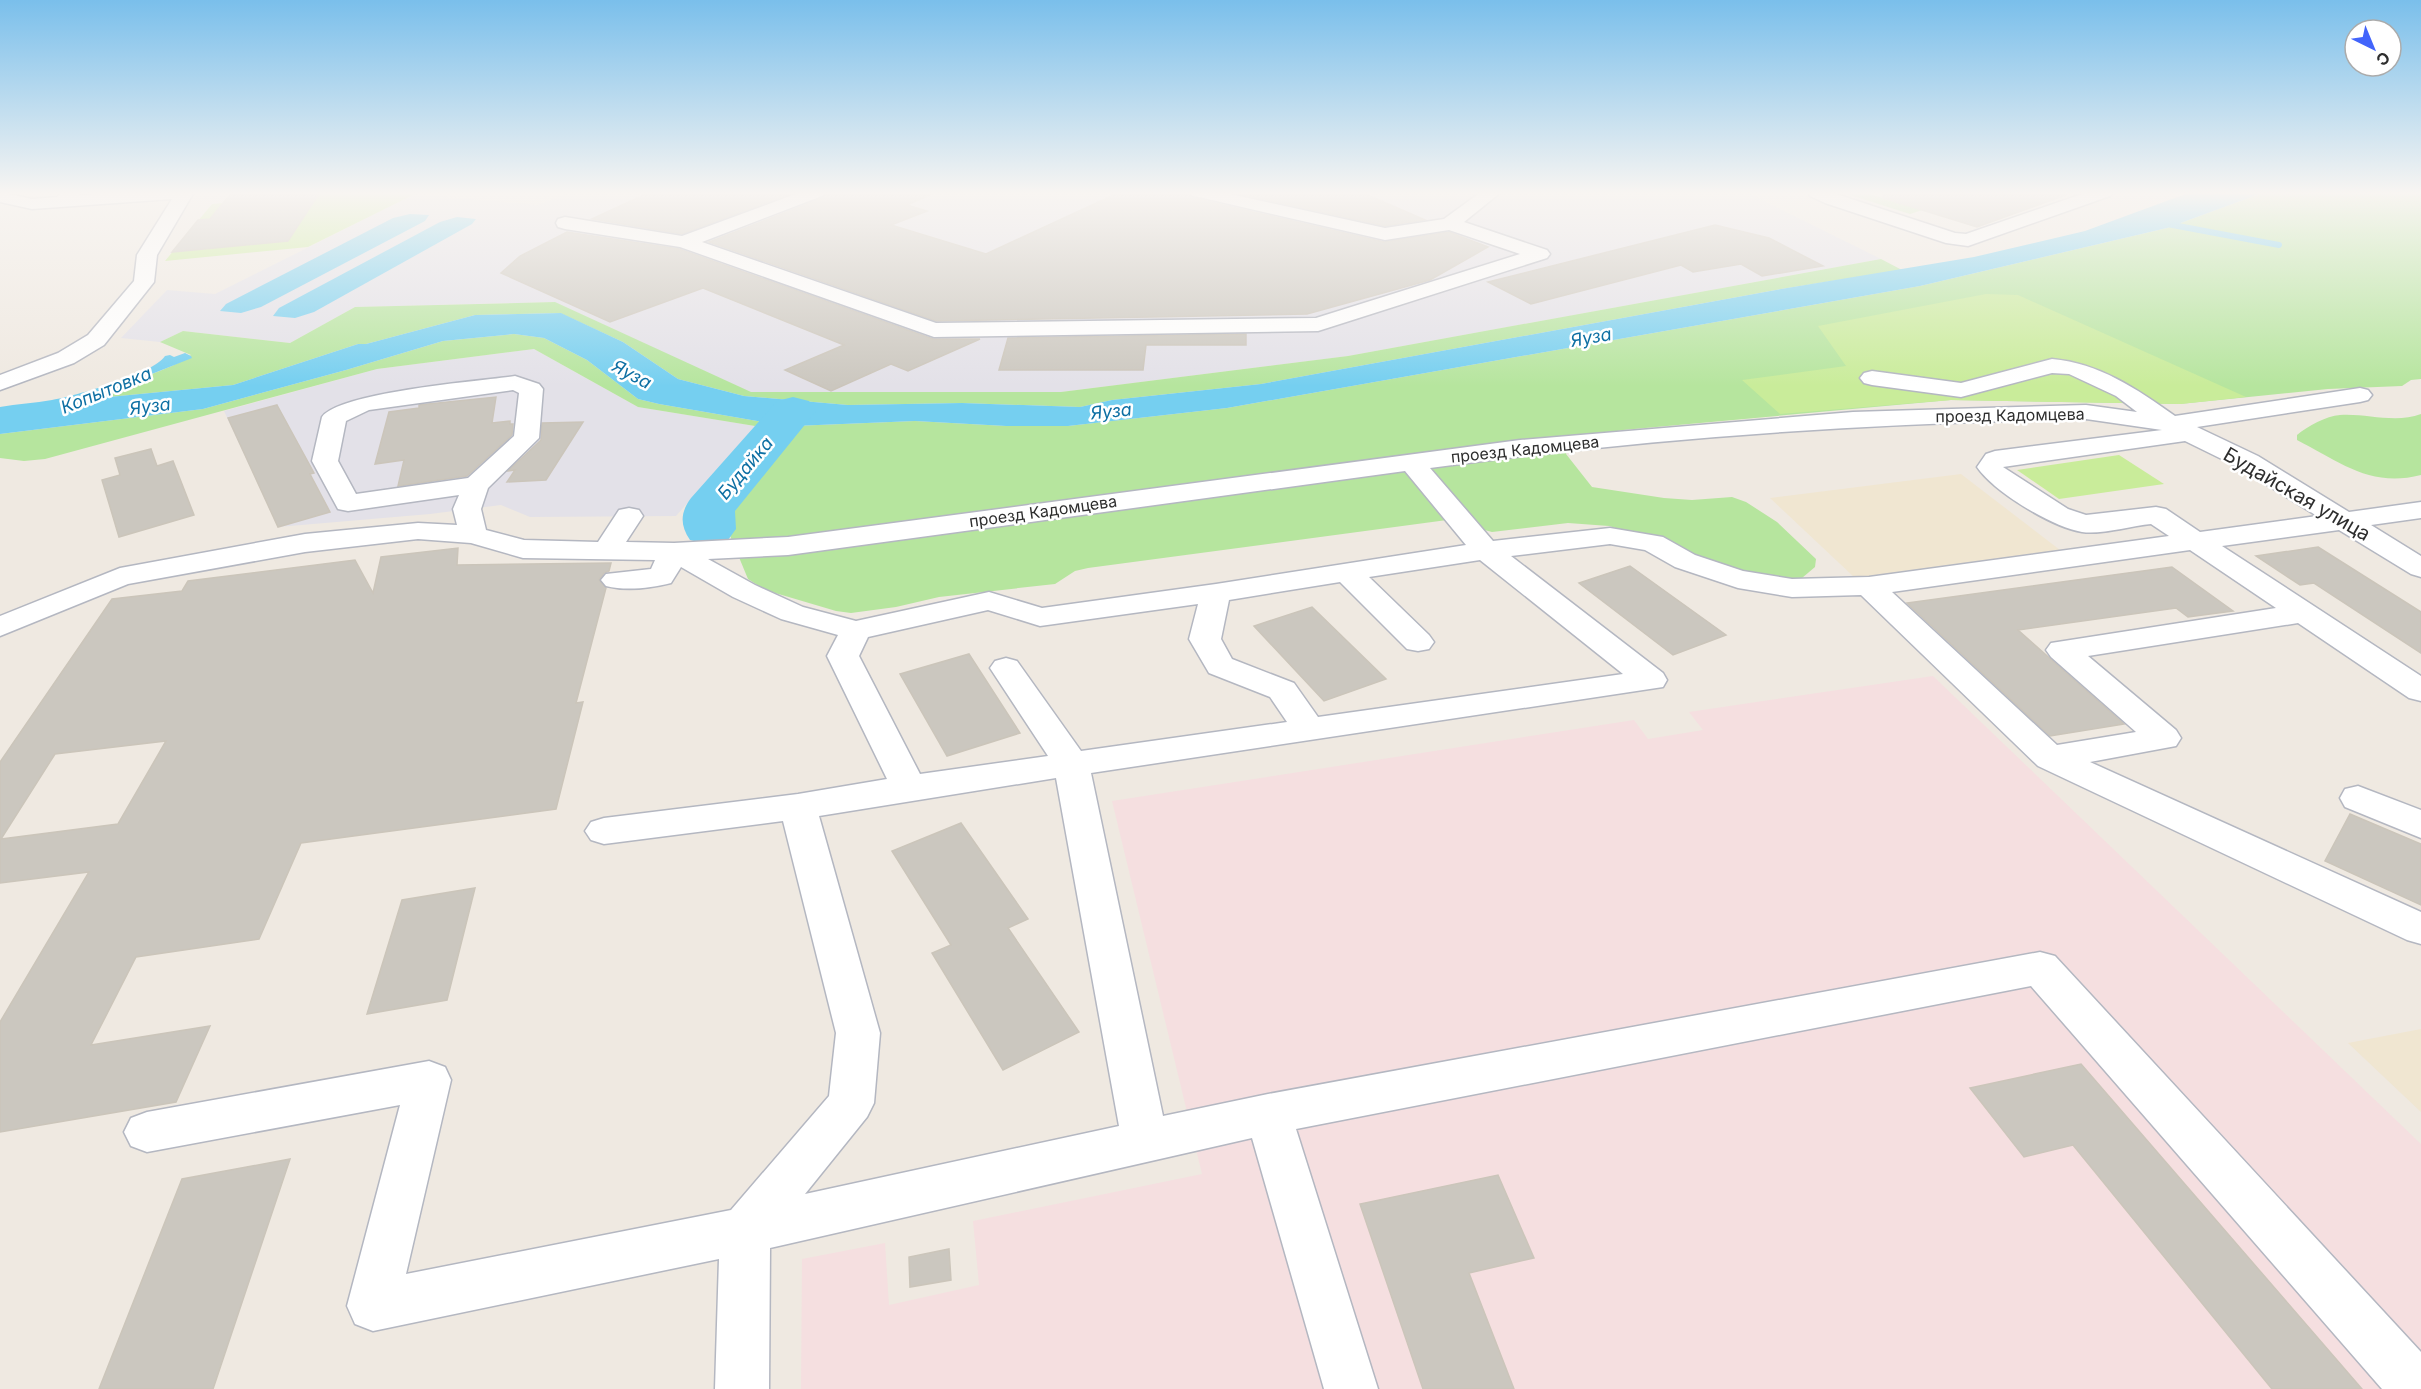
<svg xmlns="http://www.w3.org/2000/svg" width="2421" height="1389" viewBox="0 0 2421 1389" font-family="Inter,sans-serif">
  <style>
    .industrial { fill: #e3e1e8 }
    .education { fill: #f0e6d1 }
    .medical { fill: #f5dfe0 }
    .green { fill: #b6e59e }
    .pitch { fill: #c9ec9a }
    .water { fill: #75cff0 }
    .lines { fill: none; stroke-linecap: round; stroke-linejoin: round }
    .stream { stroke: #75cff0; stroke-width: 6 }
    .river { fill: #75cff0; fill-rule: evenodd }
    .building { fill: #cbc7bf; stroke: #cbc5ba; stroke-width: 1.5; fill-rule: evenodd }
    .minor-casing { stroke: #b4b7c1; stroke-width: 3 }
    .minor { fill: #fff; fill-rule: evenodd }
    .labels { text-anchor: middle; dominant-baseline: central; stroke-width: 5; stroke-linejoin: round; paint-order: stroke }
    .far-street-label { font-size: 16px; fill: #2e2e2e; stroke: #fff }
    .far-water-label { font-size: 18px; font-style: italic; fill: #0d6fa3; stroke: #fff }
    .street-label { font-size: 20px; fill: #2e2e2e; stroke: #fff }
  </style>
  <rect width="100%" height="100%" fill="#efe9e1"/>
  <g class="industrial">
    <path d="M569,192H1746L1881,259L1348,356L1061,392H750L554,302L355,307L290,343L183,331L160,342L121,338L167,290L215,294L415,194L538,205Z"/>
    <path d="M534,349L638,407L755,426L676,516L530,517L501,505L430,514L278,527L224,411L377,369Z"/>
  </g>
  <g class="education">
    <path d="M1961,474L2060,550L1855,578L1770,498Z"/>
    <path d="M2421,1029V1112L2348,1043Z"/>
  </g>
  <path class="medical" d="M1933,676L2421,1144V1389H801L802,1259L885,1243L889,1305L979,1285L973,1221L1202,1174L1112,801L1634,720L1648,739L1703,730L1689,712Z"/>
  <g class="green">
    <path d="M1841,192H1863L1922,210L1910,214Z"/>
    <path d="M2265,192H2421V379L2411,380L2402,386L2328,389L2180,404L1951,400L1623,430L1570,439L1566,454L1592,487L1664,498L1692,500L1732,497L1746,502L1777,522L1816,559L1815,567L1802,578L1788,579L1729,569L1650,538L1609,526L1568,523L1492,532L1447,520L1088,568L1075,571L1055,584L939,597L896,607L851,613L836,611L765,590L748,579L719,509L794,426L915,421L1006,426H1068L1227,408L1920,286L2167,228Z"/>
    <path d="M1881,259L1902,270L1781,289L1261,384L1112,400L1080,407L962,403L848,405L744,396L678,379L623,342L560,313L475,315L366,344H358L233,385L109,397L110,393C135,376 166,373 191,355L160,342L183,331L290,343L355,307L555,302L751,392H1061L1348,356Z"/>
    <path d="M514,334L544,338L587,360L638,399L659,404L763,422L755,426L638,407L534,349L377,369L45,459L24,461L0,458V434L203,409L346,370L443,341Z"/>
    <path d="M2421,414V475C2370,488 2340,462 2297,440V435C2308,426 2326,416 2340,415C2366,413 2395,424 2421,414Z"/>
  </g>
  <g class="pitch">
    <path d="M232,192H454L415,194L308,247L165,261L212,204L223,203Z"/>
    <path d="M1986,294L2018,295L2246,397L2180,404L1951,400L1780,414L1742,380L1846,366L1818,326Z"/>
    <path d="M2119,455L2164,484L2059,499L2017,470Z"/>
  </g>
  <g class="water">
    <path d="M2191,192H2265L2167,228L1920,286L1227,408L1068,426H1006L915,421L794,426L763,422L659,404L638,399L587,360L544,338L514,334L443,341L346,370L203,409L0,434V407C17,404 35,403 52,400C75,396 153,374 165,356L170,355L174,357L185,353L191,356L192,358L119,387L110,393L109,397L233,385L358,344H366L475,315L561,313L623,342L678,379L744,396L848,405L962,403L1080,407L1112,400L1261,384L1781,289L1974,257L2085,231Z"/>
    <path d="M410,214L429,215L425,221L261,307L241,313L220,311L226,304L393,218Z"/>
    <path d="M457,217L476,219L472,224L314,312L295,318L273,316L279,308L440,222Z"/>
  </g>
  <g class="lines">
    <path class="stream" d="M2162,223L2279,245"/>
    <path class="river" d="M793,397L809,401L816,411L735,511L736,529L728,540L709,545L690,540C680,525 680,513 691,498L777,401Z"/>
  </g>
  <g class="building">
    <path d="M232,192H320L288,241L172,252L198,220L210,219Z"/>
    <path d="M650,192H795L682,234L592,219Z"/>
    <path d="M827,192H936L907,205L927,211L891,225L986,254L1120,192H1188L1193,198L1384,242L1449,232L1488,247L1430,280L1307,314L936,321L709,242L823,198Z"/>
    <path d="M1230,192H1361L1425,220L1385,226Z"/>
    <path d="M1884,192H2066V195L1977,227L1883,198Z"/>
    <path d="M1715,225L1769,238L1823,266L1762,276L1741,264L1693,272L1681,265L1531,304L1488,282Z"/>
    <path d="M567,232L679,249L933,339H980L908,371L891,364L831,391L785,370L844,345L703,288L610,322L501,273L520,256Z"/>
    <path d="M1246,334V345H1146L1143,370H999L1008,338Z"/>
    <path d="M496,397L492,423L510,421V424H513L512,435L467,476L398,486L404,460L375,464L389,412L419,408V405Z"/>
    <path d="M277,405L314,473L310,474L330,512L278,527L228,418Z"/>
    <path d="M583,422L546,480L507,482L515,470L508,471L541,440L542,423Z"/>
    <path d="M151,449L157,466L173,461L194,515L119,537L102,480L120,475L115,458Z"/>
    <path d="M2318,547L2421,612V653L2314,583L2300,585L2256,556Z"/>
    <path d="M458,548L457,565L611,563L609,571L604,573L599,580L606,588L576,703L583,702L556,809L301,843L259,939L136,957L91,1045L210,1026L176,1102L0,1132V1022L89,872L0,883V762L112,599L182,591L188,581L355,560L373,593L381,557ZM166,741L118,824L1,839L55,754Z"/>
    <path d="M1630,566L1726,635L1673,655L1579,583Z"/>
    <path d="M2172,567L2233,611L2188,617L2176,608L2018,630L2124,724L2050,736L1907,603Z"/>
    <path d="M1312,607L1386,679L1324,701L1254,626Z"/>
    <path d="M969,654L1020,733L947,756L900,674Z"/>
    <path d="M2350,814L2421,844V905L2325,861Z"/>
    <path d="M961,823L1028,919L1008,928L1079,1032L1003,1070L932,953L951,945L892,851Z"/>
    <path d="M475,888L447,1000L367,1014L402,900Z"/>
    <path d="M2081,1064L2362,1389H2272L2073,1145L2024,1157L1970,1088Z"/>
    <path d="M290,1159L213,1389H99L182,1179Z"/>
    <path d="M1498,1175L1534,1258L1469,1273L1514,1389H1423L1360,1204Z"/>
    <path d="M949,1249L951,1280L910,1287L909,1257Z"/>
  </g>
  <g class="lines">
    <defs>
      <g id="minor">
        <path d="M0,192L32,199L57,197L62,192H81L79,195L129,192H194L157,255L154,282L104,345L74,363L0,390V375L58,353L88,335L134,281L137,255L172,199L32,209L0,202Z"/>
        <path d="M801,192H825L822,196L702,242L936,323L1316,318L1520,254L1449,230L1385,240L1199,197L1193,196L1190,192H1221L1385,228L1444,219L1481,192H1501L1464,222L1547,250L1550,254L1547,258L1318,331L934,337L680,247L565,229L558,227L556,223L558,219L565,217L682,236Z"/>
        <path d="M1807,192H1830L1955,233L1966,234L2088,192H2113L2110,196L1968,246L1946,243L1825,203L1810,196Z"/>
        <path d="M2052,359C2099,363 2137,389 2175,416L2360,388L2368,390L2372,395L2368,400L2360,402L2197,427L2258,456L2349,512L2421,502V518L2371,525L2421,556V577L2411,574L2339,530L2222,546L2421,676V701L2409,698L2298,623L2088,656L2176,730L2181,738L2176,746L2090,762L2421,912V944L2407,940L2038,766L1861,595L1792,597L1738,588L1675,567L1645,550L1610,544L1511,556L1663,673L1667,680L1663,687L1091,773L1163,1116L1268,1094L2040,952L2055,956L2421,1352V1389H2382L2031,986L1296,1129L1378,1389H1324L1252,1138L770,1248L769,1389H715L719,1259L373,1331L355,1324L347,1306L400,1105L147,1152L131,1146L124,1132L131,1118L147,1112L429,1061L445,1067L451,1080L406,1274L731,1210L829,1096L836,1033L783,821L604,844L591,840L585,831L591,822L604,818L798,794L887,779L827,656L838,635L781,619L733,597L681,567L671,583C651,588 626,591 606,586L601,580L606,574L651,569L655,560L523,558L471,543L418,539L305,552L128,584L0,636V616L120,568L305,534L418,523L457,525L453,509L459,495L348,511L338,509L312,461L322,417C339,392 480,381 515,376L539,384L543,389L539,438L488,488L481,509L486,530L524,540L598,542L619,510L629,508L639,510L643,516L626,542L674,543L788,537L1520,440L1853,412L2086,405L2137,412L2116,396L2069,374L2052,373L1961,397L1872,385L1864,383L1860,378L1864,373L1872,371L1961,383ZM513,390L519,393L514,436L468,478L356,494L338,461L346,421L369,410ZM2086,419L2162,430L1995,451L1986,454L1977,467C1994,492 2052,527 2082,532C2100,535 2131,526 2151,524L2169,536L1869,577L1792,579L1743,571L1695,555L1663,537L1610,528L1493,541L1430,468C1647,438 1867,423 2086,419ZM2185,441L2240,468L2317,516L2200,532L2166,509L2156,507L2086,515L2068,509L2003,467ZM1405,471L1466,545L1216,584L1042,608L989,592L856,621L803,607L755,585L708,559L788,555ZM2190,550L2276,608L2051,643L2046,650L2051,657L2136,732L2057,745L1892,592ZM1480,560L1623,674L1318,717L1294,683L1232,659L1221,639L1229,600L1340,582L1407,649L1418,651L1429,649L1434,642L1429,635L1369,577ZM1198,604L1189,639L1209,673L1270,697L1287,722L1081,751L1017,661L1006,658L995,661L990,668L1048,756L920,774L859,656L868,637L988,610L1040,626ZM1056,778L1119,1126L805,1194L867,1117L874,1103L880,1033L819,816Z"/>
        <path d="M2358,786L2421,810V838L2345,807L2340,798L2345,789Z"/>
      </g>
    </defs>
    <use href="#minor" class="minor-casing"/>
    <use href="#minor" class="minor"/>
  </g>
  <linearGradient id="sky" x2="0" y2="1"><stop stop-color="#7abfeb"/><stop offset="0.5" stop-color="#f8f5f2"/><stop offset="1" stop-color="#f8f5f2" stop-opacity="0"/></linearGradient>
  <rect width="2421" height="386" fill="url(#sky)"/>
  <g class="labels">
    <g class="far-street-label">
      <text transform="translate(2010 415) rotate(-1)">проезд Кадомцева</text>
      <text transform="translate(1525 449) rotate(-6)">проезд Кадомцева</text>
      <text transform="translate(1043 511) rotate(-8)">проезд Кадомцева</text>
    </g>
    <g class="far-water-label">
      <text transform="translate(1591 337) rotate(-10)">Яуза</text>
      <text transform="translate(632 374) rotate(28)">Яуза</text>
      <text transform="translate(106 390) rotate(-22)">Копытовка</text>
      <text transform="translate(150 406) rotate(-7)">Яуза</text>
      <text transform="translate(1111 411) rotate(-6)">Яуза</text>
      <text transform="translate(745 468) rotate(-50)">Будайка</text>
    </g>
    <g class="street-label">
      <text transform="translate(2297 494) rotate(30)">Будайская улица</text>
    </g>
  </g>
  <g transform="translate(2373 48) rotate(137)"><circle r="28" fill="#ffffff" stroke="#ababab" stroke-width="1.5"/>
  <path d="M0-4.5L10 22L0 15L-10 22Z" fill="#4264fb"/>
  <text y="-9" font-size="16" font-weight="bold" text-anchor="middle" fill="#2e2e2e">С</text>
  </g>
</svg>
